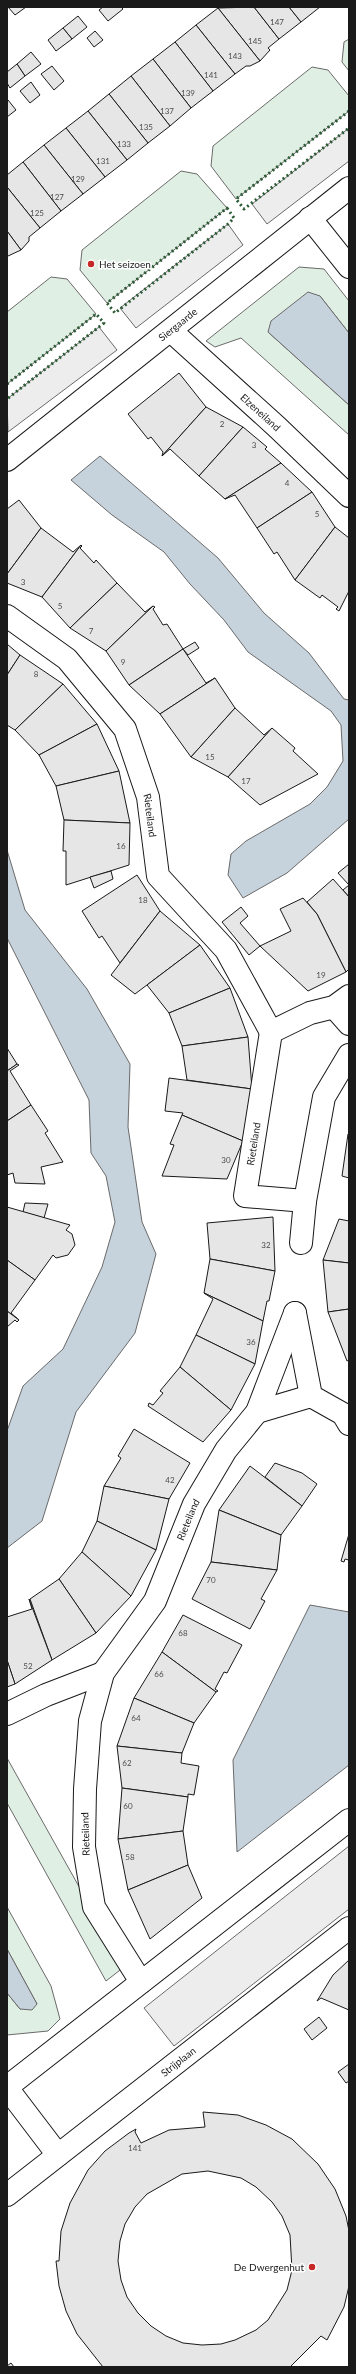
<svg xmlns="http://www.w3.org/2000/svg" width="356" height="2374" viewBox="0 0 356 2374" font-family="Lato,sans-serif">
  <style>
    .green { fill: #e0efe3; stroke: #6a6a6a }
    .parking { fill: #ededed; stroke: #6a6a6a }
    .water { fill: #c6d2dc; stroke: #6a6a6a }
    .building { fill: #e6e6e6; stroke: #1a1a1a; fill-rule: evenodd }
    .lines { fill: none; stroke-linecap: round; stroke-linejoin: round }
    .minor-casing { stroke: #1a1a1a; stroke-width: 24 }
    .minor { stroke: #fff; stroke-width: 22 }
    .hedge { stroke: #2b5a34; stroke-width: 3; stroke-dasharray: 2 3; stroke-linecap: butt }
    .poi-dot { fill: #c62828; stroke: #fff; stroke-width: 1.5 }
    .labels { text-anchor: middle; dominant-baseline: central; stroke-width: 3; stroke-linejoin: round; paint-order: stroke }
    .number-label { font-size: 8px; fill: #4d4d4d }
    .poi-label { font-size: 10px; fill: #1a1a1a; stroke: #fff; text-anchor: start }
    .street-label { font-size: 10px; fill: #1a1a1a; stroke: #fff }
  </style>
  <rect width="100%" height="100%" fill="#fff"/>
  <g class="green">
    <path d="M349,39V71L342,62L344,42Z"/>
    <path d="M312,67L328,70L349,96V111L236,199L211,166L213,146Z"/>
    <path d="M181,171L197,174L227,208L107,303L80,270L82,250Z"/>
    <path d="M299,267L324,269L349,301V333L320,296L268,332L349,405V435L241,338L215,347L206,341Z"/>
    <path d="M51,277L67,279L96,314L7,384V312Z"/>
    <path d="M7,1758L124,1967L106,1981L7,1803Z"/>
    <path d="M7,1907L51,1986L60,2019L48,2031L7,2035V1993L20,2009L37,2004L7,1949Z"/>
  </g>
  <g class="parking">
    <path d="M349,128V161L267,224L252,204Z"/>
    <path d="M228,224L243,245L136,328L120,308Z"/>
    <path d="M99,327L117,350L8,432L7,399Z"/>
    <path d="M349,1846V1909L174,2046L144,2008Z"/>
  </g>
  <g class="water">
    <path d="M308,292L320,296L349,333V405L268,332L271,321Z"/>
    <path d="M100,456L218,558L264,613L309,653L344,699L349,700V819L287,873L243,898L228,875L231,854L246,841L310,804L327,787L343,761L341,725L331,711L248,652L224,620L190,584L164,552L112,515L71,480Z"/>
    <path d="M7,850L25,910L87,989L130,1064L128,1127L142,1222L156,1254L135,1333L76,1412L42,1521L7,1548V1431L23,1386L63,1349L102,1267L115,1222L106,1176L91,1153L89,1100L7,938Z"/>
    <path d="M310,1605L349,1612V1765L237,1852L233,1760Z"/>
    <path d="M7,1949L37,2004L32,2010L20,2009L7,1993Z"/>
  </g>
  <g class="building">
    <path d="M8,7H26L15,15Z"/>
    <path d="M103,7H121L123,9L108,21L99,10Z"/>
    <path d="M254,7L279,39L268,48L270,50L260,61L218,8Z"/>
    <path d="M254,7H289L301,22L279,39Z"/>
    <path d="M289,7H320L301,22Z"/>
    <path d="M218,8L260,61L250,66H246L235,74L196,25Z"/>
    <path d="M78,16L87,27L72,39L63,28Z"/>
    <path d="M196,25L235,74L213,91L175,42Z"/>
    <path d="M63,28L72,39L56,51L48,40Z"/>
    <path d="M95,31L103,40L94,47L87,38Z"/>
    <path d="M175,42L213,91L191,108L153,59Z"/>
    <path d="M31,52L41,64L25,76L17,64Z"/>
    <path d="M153,59L191,108L170,126L131,76Z"/>
    <path d="M17,64L25,76L10,88L7,83V72Z"/>
    <path d="M52,66L64,81L54,90L41,74Z"/>
    <path d="M131,76L170,126L148,143L109,94Z"/>
    <path d="M31,82L40,95L30,103L20,91Z"/>
    <path d="M109,94L148,143L127,160L88,111Z"/>
    <path d="M8,100L16,110L7,117V101Z"/>
    <path d="M88,111L127,160L105,177L66,128Z"/>
    <path d="M66,128L105,177L83,194L44,145Z"/>
    <path d="M44,145L83,194L61,211L23,162Z"/>
    <path d="M23,162L61,211L40,228L7,187V175Z"/>
    <path d="M7,187L40,228L29,237V241L21,250L7,231Z"/>
    <path d="M7,231L21,250L8,256L7,255Z"/>
    <path d="M179,373L206,407L162,456L163,452L151,437L148,439L128,414Z"/>
    <path d="M206,407L243,427L199,476L170,449L162,456Z"/>
    <path d="M243,427L267,447L265,449L281,463L225,499L199,476Z"/>
    <path d="M281,463L312,492L257,528L235,495L225,499Z"/>
    <path d="M312,492L335,527L295,580L277,552L274,554L257,528Z"/>
    <path d="M19,500L41,528L7,574V509Z"/>
    <path d="M335,527L349,538V591L339,611L336,609L338,607L322,595L320,598L295,580Z"/>
    <path d="M41,528L73,552L81,545L42,597L7,583V574Z"/>
    <path d="M81,545L82,546L80,548L94,563L96,560L117,583L70,628L42,597Z"/>
    <path d="M117,583L145,612L153,606L106,651L70,628Z"/>
    <path d="M153,606L155,607L153,609L163,625L167,624L183,649L129,685L106,651Z"/>
    <path d="M195,642L199,648L188,655L183,649Z"/>
    <path d="M7,644L20,655L7,675Z"/>
    <path d="M183,649L206,683L215,678L160,714L129,685Z"/>
    <path d="M20,655L63,684L15,730L7,725V675Z"/>
    <path d="M215,678L235,708L191,757L160,714Z"/>
    <path d="M63,684L97,724L39,755L15,730Z"/>
    <path d="M235,708L264,735L272,728L228,777L191,757Z"/>
    <path d="M97,724L119,771L56,786L39,755Z"/>
    <path d="M272,728L295,748L293,751L318,774L260,805L228,777Z"/>
    <path d="M119,771L130,823L64,820L56,786Z"/>
    <path d="M64,820L130,823L129,865L66,885V851H63Z"/>
    <path d="M349,864V897L343,890L349,885L338,873Z"/>
    <path d="M111,871L113,879L94,888L90,877Z"/>
    <path d="M137,875L160,911L120,963L102,936L99,938L82,911Z"/>
    <path d="M333,879L349,897V969L346,972L317,914L307,902Z"/>
    <path d="M303,898L317,914L346,972L308,991L260,946L291,931L280,909Z"/>
    <path d="M241,907L248,916L240,923L260,946L249,955L222,922Z"/>
    <path d="M160,911L200,945L135,994L111,975Z"/>
    <path d="M200,945L230,988L169,1013L147,985Z"/>
    <path d="M230,988L248,1037L182,1046L169,1013Z"/>
    <path d="M248,1037L252,1089L187,1080L182,1046Z"/>
    <path d="M7,1048L17,1064L7,1071Z"/>
    <path d="M17,1064L19,1065L10,1071L31,1105L7,1121V1071Z"/>
    <path d="M169,1078L252,1089L243,1141L182,1115L183,1113L165,1111Z"/>
    <path d="M31,1105L48,1131L45,1133L63,1162L41,1167L45,1184L15,1183L13,1173L7,1175V1121Z"/>
    <path d="M182,1115L243,1141L227,1179L162,1176L174,1145L170,1144Z"/>
    <path d="M348,1134H349V1178L342,1176Z"/>
    <path d="M25,1203L48,1204L44,1218L23,1212Z"/>
    <path d="M7,1207L70,1225L66,1230L72,1234L75,1245L68,1255L56,1258L53,1255L35,1280L7,1260Z"/>
    <path d="M273,1217L275,1271L210,1259L207,1223Z"/>
    <path d="M339,1219L349,1221V1263L323,1260Z"/>
    <path d="M210,1259L275,1271L269,1301H267L263,1321L204,1293Z"/>
    <path d="M7,1260L35,1280L11,1313L19,1320L7,1311Z"/>
    <path d="M323,1260L349,1263V1309L328,1312Z"/>
    <path d="M204,1293L263,1321L255,1364L196,1335L213,1299Z"/>
    <path d="M349,1309V1360L347,1361L328,1312Z"/>
    <path d="M7,1311L19,1320L17,1322L15,1320L7,1327Z"/>
    <path d="M196,1335L255,1364L231,1410L180,1367Z"/>
    <path d="M180,1367L231,1410L203,1442L148,1406L149,1403L153,1405L163,1393L160,1391Z"/>
    <path d="M134,1429L190,1463L169,1499L104,1486L121,1458L118,1456Z"/>
    <path d="M275,1463L302,1473L317,1484L302,1506L265,1477Z"/>
    <path d="M250,1466L302,1506L281,1535L219,1510Z"/>
    <path d="M104,1486L169,1499L156,1550L97,1521Z"/>
    <path d="M219,1510L281,1535L277,1570L211,1562Z"/>
    <path d="M97,1521L156,1550L131,1596L82,1552Z"/>
    <path d="M349,1534V1560L345,1559L344,1562L341,1561Z"/>
    <path d="M82,1552L131,1596L96,1633L59,1579Z"/>
    <path d="M211,1562L277,1570L261,1599L265,1601L250,1629L192,1599Z"/>
    <path d="M59,1579L96,1633L52,1660L30,1599Z"/>
    <path d="M29,1599L52,1660L15,1684L7,1660V1617L32,1609Z"/>
    <path d="M183,1615L242,1645L227,1673L224,1672L215,1689L218,1691L216,1692L162,1652Z"/>
    <path d="M162,1652L216,1692L194,1723L134,1698Z"/>
    <path d="M7,1660L15,1684L7,1687Z"/>
    <path d="M134,1698L194,1723L182,1753L117,1746Z"/>
    <path d="M117,1746L182,1753L181,1763L199,1766L194,1795L188,1794V1797L122,1788Z"/>
    <path d="M122,1788L188,1797L183,1831L118,1839Z"/>
    <path d="M183,1831L188,1865L128,1890L118,1839Z"/>
    <path d="M188,1865L202,1898L150,1939L128,1890Z"/>
    <path d="M349,1960V2010L321,1998L317,2001L333,1975Z"/>
    <path d="M319,2017L327,2028L312,2040L304,2029Z"/>
    <path d="M349,2064V2081L346,2083L338,2072Z"/>
    <path d="M203,2112L238,2115L266,2125L292,2139L318,2164L335,2189L346,2216L349,2231V2286L344,2307L327,2340L321,2336L290,2367H103L77,2334L66,2311L59,2286L56,2261H59L61,2231L70,2203L88,2170L105,2151L129,2133L136,2129L135,2132L141,2143L169,2130L205,2127ZM208,2171L241,2178L256,2187L272,2202L282,2216L290,2235L292,2270L287,2290L268,2320L256,2330L235,2340L221,2344L202,2345L183,2343L166,2336L151,2326L138,2313L127,2297L121,2280L118,2261L120,2241L125,2224L135,2207L147,2194L182,2174Z"/>
    <path d="M11,2363L14,2367H7V2366Z"/>
  </g>
  <g class="lines">
    <defs>
      <g id="minor">
        <path d="M310,218L349,267"/>
        <path id="s1" d="M171,331L277,427L349,496"/>
        <path id="s2" d="M7,460L349,188"/>
        <path id="s3" d="M7,616L67,659L125,729L148,797L158,876L226,950L271,1032"/>
        <path d="M334,1007L349,1024"/>
        <path id="s4" d="M305,1201L245,1196L271,1032L310,1013L334,1007L349,996"/>
        <path d="M301,1243L305,1201L324,1097L349,1055"/>
        <path d="M295,1313L311,1396L343,1414L349,1424"/>
        <path d="M257,1412L311,1396"/>
        <path d="M7,1714L46,1695L103,1673"/>
        <path id="s5" d="M141,1982L94,1907L84,1847L85,1789L90,1721L103,1673L155,1601L194,1504L226,1450L257,1412L295,1313"/>
        <path d="M7,2087L349,1820"/>
        <path d="M7,2088L58,2155"/>
        <path id="s6" d="M7,2195L349,1928"/>
      </g>
    </defs>
    <use href="#minor" class="minor-casing"/>
    <use href="#minor" class="minor"/>
    <g class="hedge">
      <path d="M349,111L236,199L244,209L349,128"/>
      <path d="M227,208L234,218L228,224L115,313L107,303Z"/>
      <path d="M7,384L96,314L104,323L7,399"/>
    </g>
  </g>
  <g class="poi-dot">
    <circle cx="91" cy="264" r="4"/>
    <circle cx="312" cy="2267" r="4"/>
  </g>
  <g class="labels">
    <g class="number-label">
      <text x="277" y="22">147</text>
      <text x="255" y="41">145</text>
      <text x="235" y="56">143</text>
      <text x="211" y="75">141</text>
      <text x="188" y="93">139</text>
      <text x="167" y="111">137</text>
      <text x="146" y="127">135</text>
      <text x="124" y="144">133</text>
      <text x="103" y="161">131</text>
      <text x="78" y="179">129</text>
      <text x="57" y="197">127</text>
      <text x="37" y="213">125</text>
      <text x="222" y="424">2</text>
      <text x="254" y="445">3</text>
      <text x="287" y="483">4</text>
      <text x="317" y="514">5</text>
      <text x="23" y="582">3</text>
      <text x="60" y="606">5</text>
      <text x="91" y="631">7</text>
      <text x="123" y="662">9</text>
      <text x="36" y="674">8</text>
      <text x="210" y="757">15</text>
      <text x="246" y="781">17</text>
      <text x="121" y="846">16</text>
      <text x="143" y="900">18</text>
      <text x="321" y="975">19</text>
      <text x="226" y="1160">30</text>
      <text x="266" y="1245">32</text>
      <text x="251" y="1342">36</text>
      <text x="170" y="1480">42</text>
      <text x="211" y="1580">70</text>
      <text x="183" y="1633">68</text>
      <text x="28" y="1666">52</text>
      <text x="159" y="1674">66</text>
      <text x="136" y="1718">64</text>
      <text x="127" y="1763">62</text>
      <text x="128" y="1806">60</text>
      <text x="130" y="1857">58</text>
      <text x="135" y="2148">141</text>
    </g>
    <g class="poi-label">
      <text x="99" y="264">Het seizoen</text>
      <text x="304" y="2267" text-anchor="end">De Dwergenhut</text>
    </g>
    <g class="street-label">
      <text stroke="none"><textPath href="#s2" startOffset="218">Siergaarde</textPath></text>
      <text stroke="none"><textPath href="#s1" startOffset="121">Elzeneiland</textPath></text>
      <text stroke="none"><textPath href="#s3" startOffset="255">Rieteiland</textPath></text>
      <text stroke="none"><textPath href="#s4" startOffset="113">Rieteiland</textPath></text>
      <text stroke="none"><textPath href="#s5" startOffset="502">Rieteiland</textPath></text>
      <text transform="translate(85 1834) rotate(-92)">Rieteiland</text>
      <text stroke="none"><textPath href="#s6" startOffset="217">Strijplaan</textPath></text>
    </g>
  </g>
  <rect width="356" height="2374" fill="none" stroke="#1a1a1a" stroke-width="16"/>
</svg>
